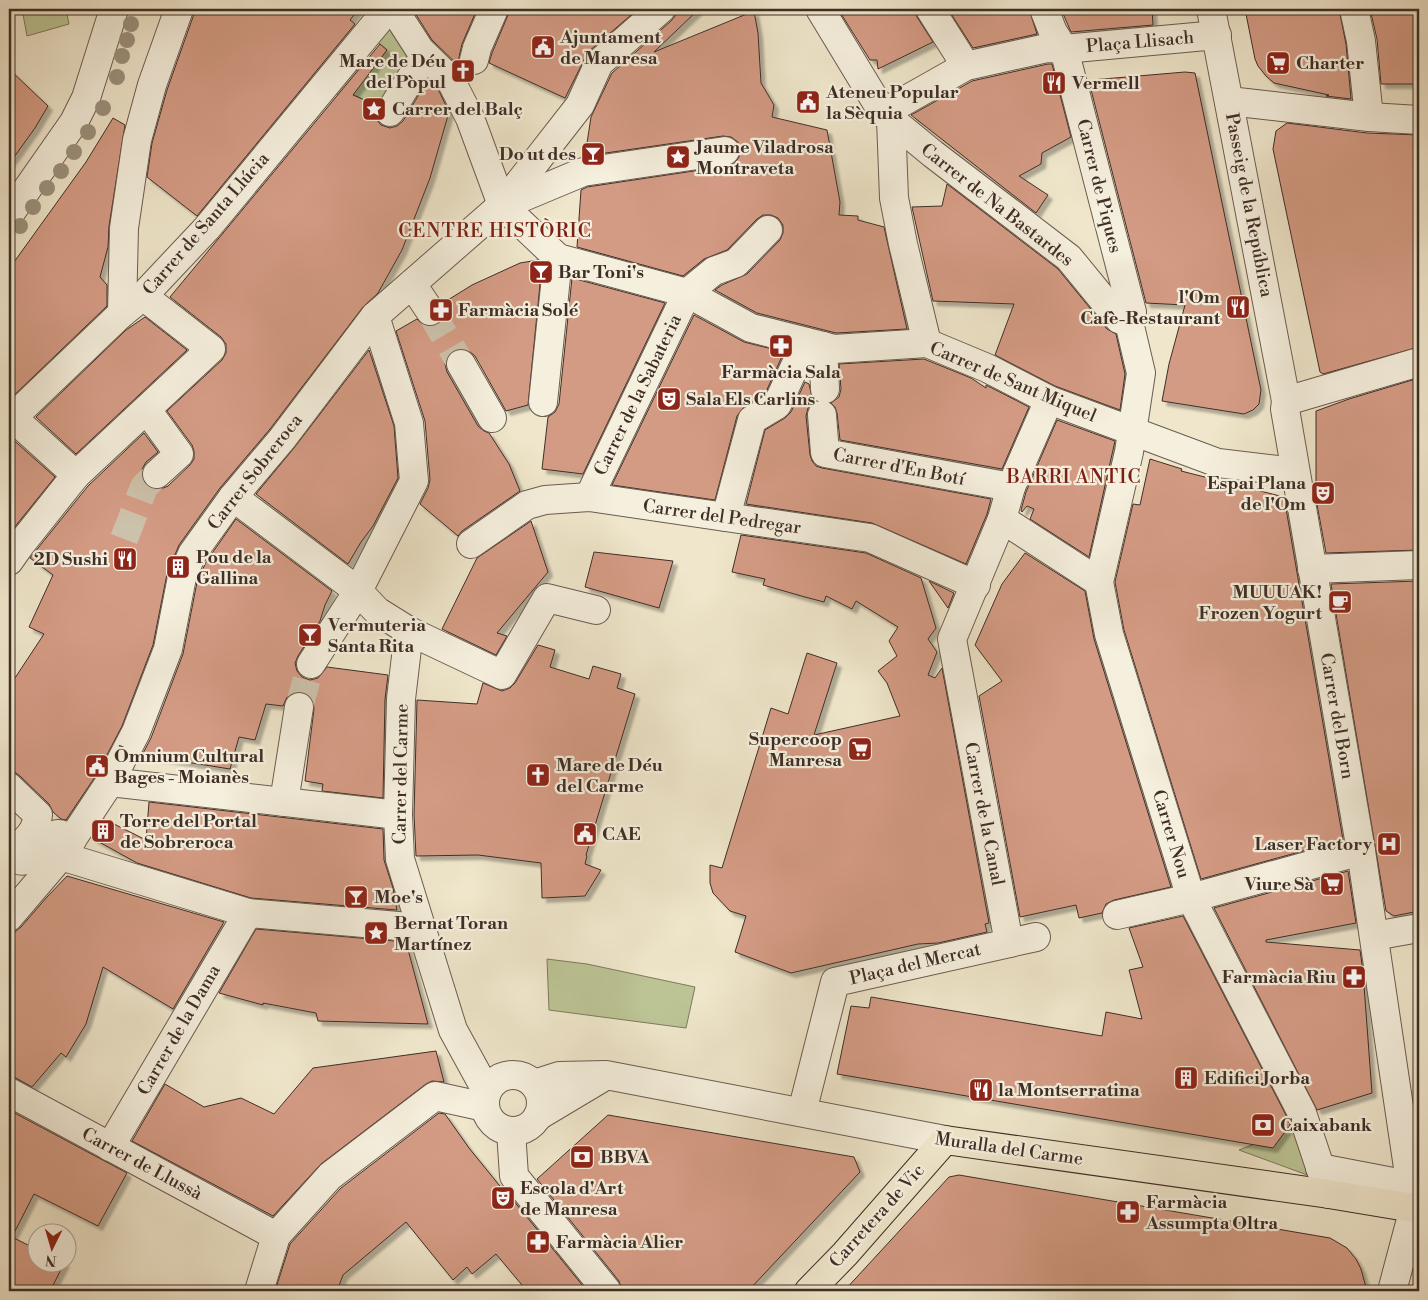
<svg xmlns="http://www.w3.org/2000/svg" width="1428" height="1300" viewBox="0 0 1428 1300" font-family="'Libre Bodoni',serif">
  <style>
    .green { fill: #bcc495; stroke: #7e795e }
    .building { fill: #d49b84; stroke: #3f2e27; filter: url(#shadow) }
    .lines { fill: none; stroke-linecap: round; stroke-linejoin: round }
    .minor-tunnel { stroke: #ccc1aa; stroke-width: 28; stroke-dasharray: 28 14; stroke-linecap: butt }
    .minor-casing { stroke: #6b5c50; stroke-width: 30 }
    .major-casing { stroke: #3f2e27; stroke-width: 30 }
    .minor { stroke: #f5efdd; stroke-width: 28 }
    .major { stroke: #efe6cb; stroke-width: 28 }
    .tree { fill: #9c917d }
    .labels { text-anchor: middle; dominant-baseline: central; stroke-width: 4.5; stroke-linejoin: round; paint-order: stroke }
    .poi-label { font-size: 18px; font-weight: bold; fill: #3f2e27; stroke: #f5efdd; text-anchor: start }
    .street-label { font-size: 18px; fill: #3f2e27; stroke: #f5efdd }
    .neighbourhood-label { font-size: 19px; letter-spacing: 1px; fill: #7a1f14; stroke: #f5efdd }
  </style>
  <defs>
    <filter id="shadow"><feDropShadow dx="4.5" dy="4.5" stdDeviation="1" flood-color="#0004"/></filter>
  </defs>
  <rect width="100%" height="100%" fill="#efe6cb"/>
  <filter id="stains"><feTurbulence type="fractalNoise" baseFrequency=".004" numOctaves="4"/><feColorMatrix values="0 0 0 0 .2 0 0 0 0 .09 0 0 0 0 .02 0 0 0 .5 -.17"/></filter>
  <radialGradient id="worn" r=".72"><stop offset=".6" stop-color="#630" stop-opacity="0"/><stop offset="1" stop-color="#630" stop-opacity=".3"/></radialGradient>
  <g class="green">
    <path d="M22,9H66L69,24L27,36Z"/>
    <path d="M387,24L409,47L402,71L383,108L349,93L346,98L334,93L353,68L366,77L387,50L375,40Z"/>
    <path d="M547,959L587,964L695,987L686,1028L549,1010Z"/>
    <path d="M1306,1124L1310,1176L1239,1150Z"/>
  </g>
  <g class="building">
    <path d="M194,9H359L350,20L355,24L197,216L147,177L152,143L167,90L194,14Z"/>
    <path d="M414,9H477L462,44L459,57V64L461,68L432,40L415,13Z"/>
    <path d="M509,9H638L588,52L565,98L489,63L492,53L508,15Z"/>
    <path d="M676,9H699L654,52L754,11L758,33L761,83L774,105L772,117L827,130L840,202L839,215L858,216V220L884,227L907,329L836,333L757,313L715,290L722,285L747,274L780,240L783,233V225L778,218L771,215H763L757,219L727,250L704,259L683,276L577,247L581,190L587,187L727,166L734,164L739,157L740,149L738,142L731,137L723,136L585,156L591,117L612,73L671,21L676,15Z"/>
    <path d="M838,9H915L917,17L933,42L878,69L877,60H870Z"/>
    <path d="M948,9H1029L1037,34L973,48Z"/>
    <path d="M1061,9H1152L1153,25L1071,32Z"/>
    <path d="M1245,9H1339L1346,44L1351,99L1326,96L1329,95L1274,83L1266,76L1258,66L1255,59Z"/>
    <path d="M1370,9H1419V84H1381L1377,39Z"/>
    <path d="M380,44L387,50L353,95L376,105L374,112L376,119L381,125L390,128L397,126L403,121L427,81L438,89L449,112L430,178L402,250L378,293L363,307L270,429L220,488L179,545L167,574L153,645L122,726L97,774L66,820L61,819L53,812L49,804L20,776L9,768V687L44,634L29,627L53,575L30,558L88,486L144,433L158,452L146,462L142,469V477L146,485L153,489H161L168,486L190,465L194,459V451L192,445L167,411L222,360L226,353V344L221,337L170,297Z"/>
    <path d="M1048,64H1052L1071,137L1042,153L1041,164L1019,176L1048,195L1036,213L911,115L972,81Z"/>
    <path d="M9,69L48,106L35,128L9,164Z"/>
    <path d="M1185,72L1195,73L1261,390L1259,404L1253,410L1244,414L1162,401L1169,364L1185,305L1146,303L1089,82L1091,80Z"/>
    <path d="M113,118L125,125L109,226L108,247L100,277L107,285V306L9,400V269L86,162Z"/>
    <path d="M1287,123L1367,133L1419,135V347L1323,374L1320,372L1273,149L1276,131Z"/>
    <path d="M947,184L1058,269L1107,329L1116,334L1125,374L1120,410L1055,386L995,355L1014,304L933,301L912,207L942,206Z"/>
    <path d="M538,260L542,264L528,405L506,411L475,356L469,351L461,348L453,351L447,357L445,364L447,372L478,426L484,431L489,433L509,464L520,491L462,531L458,536L420,504L428,488L430,480L425,421L396,331L417,319L424,325L431,326L438,324L444,317L446,310L443,303L472,285L520,263Z"/>
    <path d="M572,278L665,303L583,474L542,469L548,417L555,412L559,404Z"/>
    <path d="M694,315L744,342L784,352L765,394L744,407L737,416L715,500L612,485Z"/>
    <path d="M145,317L187,350L76,454L36,417L126,330Z"/>
    <path d="M369,350L394,426L398,478L373,526L361,542L348,564L256,494L294,448Z"/>
    <path d="M924,359L971,378L986,388V385L1029,407L1002,469L840,440L837,413L835,407L831,403L839,397L841,389L839,364Z"/>
    <path d="M1419,378V550L1326,553L1316,499V411L1349,399Z"/>
    <path d="M805,382L809,384L812,397L816,401L808,408L806,416L810,455L812,461L816,466L822,468L991,499L987,514L966,564L872,523L746,504L765,430L785,418L791,412Z"/>
    <path d="M1057,420L1115,441L1089,557L1030,519L1034,509L1027,506L1022,512L1021,510L1026,492Z"/>
    <path d="M9,436L55,477L9,534Z"/>
    <path d="M1150,459L1182,469L1181,471L1284,497L1343,840L1201,879L1124,630L1115,582L1133,504L1140,505Z"/>
    <path d="M236,519L332,591L325,605L320,621L298,656L295,663L297,671L302,677L310,680L318,678L327,667L388,675L385,699L383,798L322,791L323,784L305,781L314,709L313,701L308,695L302,692H294L287,697L283,706L266,704L255,740L239,737L230,769L142,755L151,738L183,654L197,582L206,562Z"/>
    <path d="M531,521L548,572L497,633L507,636L496,655L442,629L477,558Z"/>
    <path d="M741,535L866,553L921,578L936,628L928,639L937,652L928,675L935,678L942,668L989,923L985,924L987,932L938,943L918,944L791,973L735,952L746,916L730,911L713,893L710,883V865L722,868L771,708L788,714L807,653L837,663L814,735L900,716L887,683L878,671L897,656L889,641L898,627L856,601L852,609L826,596L824,602L805,597L763,585L765,579L732,572Z"/>
    <path d="M594,552L673,561L659,608L585,587Z"/>
    <path d="M1025,553L1085,591L1094,639L1171,887L1114,900L1106,904L1102,913L1079,918L1076,905L1020,917L979,696L1002,681L975,645L1002,584Z"/>
    <path d="M929,581L954,593L948,608Z"/>
    <path d="M1419,581V911L1394,916L1386,911L1331,584Z"/>
    <path d="M538,645L555,650L550,667L589,679L593,666L621,674L617,688L635,694L586,855L587,856L585,864L601,870L585,896L542,898L541,863L478,855L416,856L414,815L417,700L477,704L483,683L502,691L510,688L515,683Z"/>
    <path d="M149,802L383,829L384,860L393,888L397,910L251,898L137,863L92,838L104,819L146,840Z"/>
    <path d="M1348,871L1356,923L1266,940V942L1360,950L1363,972L1372,1093L1317,1110L1214,908Z"/>
    <path d="M67,876L224,922L173,1009L103,967L86,1024L66,1057L61,1053L32,1087L16,1078L9,1076V932H15L21,927L47,897Z"/>
    <path d="M1183,916L1288,1119L1290,1125L1273,1148L837,1074L851,1006L869,1008L871,997L1102,1036L1106,1012L1142,1019L1129,970L1143,967L1129,928Z"/>
    <path d="M256,929L406,942L428,1024L318,1021L316,1013L263,1003V1005L219,993Z"/>
    <path d="M436,1051L444,1082L432,1081L426,1084L321,1164L273,1216L132,1141L165,1084L204,1107L241,1098L274,1114L313,1068Z"/>
    <path d="M9,1110L127,1173L98,1226L34,1194L12,1237L38,1250V1262H65L50,1291H9Z"/>
    <path d="M439,1113L445,1114L469,1148L512,1201L513,1200L587,1291H527L496,1254L472,1274L467,1267L453,1280L406,1222L343,1275L337,1291H275L290,1244L341,1188Z"/>
    <path d="M608,1115L854,1157L860,1172L748,1291H622L619,1281L537,1179Z"/>
    <path d="M959,1175L1330,1238L1347,1248L1356,1259L1361,1269L1367,1291H844L949,1177Z"/>
  </g>
  <g class="lines">
    <g class="minor-tunnel">
      <path d="M430,311L461,364"/>
      <path d="M124,539L144,487L157,474"/>
      <path d="M299,707L311,664"/>
    </g>
    <defs>
      <g id="minor">
        <path d="M398,9L400,19L420,50L450,79L470,118L502,205L558,258L687,293L751,328L823,346L834,349L927,343L987,368L1049,400L1218,463L1295,472"/>
        <path d="M820,9L883,113L933,154L1069,258L1119,319L1129,322"/>
        <path d="M930,9L966,66"/>
        <path d="M1044,9L1053,32L1064,49L1132,312L1129,322L1141,373L1129,452L1099,582L1109,634L1191,898L1302,1113L1329,1194"/>
        <path d="M1211,9L1286,401L1285,409L1361,851L1414,1208L1392,1291"/>
        <path d="M1354,9L1361,41L1369,117"/>
        <path d="M474,60L477,48L494,9"/>
        <path d="M1229,101L1369,117L1419,120"/>
        <path d="M390,112L425,55"/>
        <path d="M883,113L966,66L1047,48L1064,49L1217,35"/>
        <path d="M891,119L894,198L903,244L927,343"/>
        <path d="M504,205L583,172L725,151"/>
        <path d="M9,215L74,122L86,98L114,9"/>
        <path d="M412,284L430,311"/>
        <path d="M122,313L124,228L137,140L152,85L179,9"/>
        <path d="M823,346L825,389"/>
        <path d="M461,364L492,418"/>
        <path d="M1286,401L1419,362"/>
        <path d="M543,402L558,258"/>
        <path d="M147,410L179,454L157,474"/>
        <path d="M822,415L825,453L1011,487"/>
        <path d="M12,417L76,475"/>
        <path d="M9,421L122,313L143,296L207,228L378,21L384,9"/>
        <path d="M233,497L358,591L377,611L409,631L502,675L547,598L596,610"/>
        <path d="M589,497L687,293L714,271L736,263L768,230"/>
        <path d="M726,517L752,420L777,405L806,342"/>
        <path d="M1002,519L1099,582"/>
        <path d="M471,544L527,505L545,500L589,497L870,538L976,585"/>
        <path d="M9,561L21,544L76,475L211,349L143,296"/>
        <path d="M1312,569L1419,565"/>
        <path d="M409,631L401,699L398,815L400,859L453,1030L487,1092"/>
        <path d="M311,664L358,591L414,481L409,423L375,316"/>
        <path d="M110,782L398,815"/>
        <path d="M9,787L38,815C35,836 24,840 12,853L13,857C34,872 42,835 58,834C63,834 68,837 72,840"/>
        <path d="M284,802L299,707"/>
        <path d="M61,856L248,913L421,928"/>
        <path d="M1117,915L1191,898L1361,851"/>
        <path d="M9,917L61,856L110,782L136,732L168,649L182,577L192,554L233,497L282,439L375,316L502,205L580,105L599,63L661,9"/>
        <path d="M1374,936L1419,928"/>
        <path d="M1009,943L952,639L1002,519L1011,487L1049,400"/>
        <circle cx="513" cy="1103" r="28"/>
        <path d="M534,1084L559,1076L606,1075L945,1140"/>
        <path d="M9,1092L276,1236"/>
        <path d="M802,1112L835,982L1036,937"/>
        <path d="M538,1116L605,1076"/>
        <path d="M511,1131L514,1176L607,1291"/>
        <path d="M110,1147L248,913"/>
        <path d="M1320,1168L1419,1187"/>
        <path d="M259,1291L276,1236L330,1176L435,1096L485,1107"/>
      </g>
      <path id="major" d="M809,1291L845,1254L945,1140L1329,1194L1419,1209"/>
    </defs>
    <use href="#minor" class="minor-casing"/>
    <use href="#major" class="major-casing"/>
    <use href="#minor" class="minor"/>
    <use href="#major" class="major"/>
  </g>
  <g class="tree">
    <circle cx="131" cy="24" r="8"/>
    <circle cx="127" cy="40" r="8"/>
    <circle cx="122" cy="56" r="8"/>
    <circle cx="117" cy="77" r="8"/>
    <circle cx="103" cy="108" r="8"/>
    <circle cx="88" cy="132" r="8"/>
    <circle cx="74" cy="152" r="8"/>
    <circle cx="61" cy="171" r="8"/>
    <circle cx="47" cy="188" r="8"/>
    <circle cx="33" cy="207" r="8"/>
    <circle cx="20" cy="226" r="8"/>
  </g>
  <defs>
    <symbol id="civic-square" viewBox="-11 -11 22 22"><rect x="-9" y="-9" width="18" height="18" rx="4" fill="#8f2418" stroke="#f5efdd"/><path d="M-.6-6.5H3V-4.5H.6V-3L4-1V1h2V6H-6V1h2V-1L-.6-3ZM-1.2 2.5V6h2.4V2.5Z" fill="#fff"/></symbol>
    <symbol id="supermarket-square" viewBox="-11 -11 22 22"><rect x="-9" y="-9" width="18" height="18" rx="4" fill="#8f2418" stroke="#f5efdd"/><path d="M-6-5.5h2.5l.6 2H6L4.5 2H-2.5L-4.4-4H-6ZM-1.5 3.2a1.3 1.3 0 1 0 .1 0ZM3 3.2a1.3 1.3 0 1 0 .1 0Z" fill="#fff"/></symbol>
    <symbol id="church-square" viewBox="-11 -11 22 22"><rect x="-9" y="-9" width="18" height="18" rx="4" fill="#8f2418" stroke="#f5efdd"/><path d="M-1.2-6h2.4v3.5h3.3v2.4h-3.3V6h-2.4V-.1h-3.3v-2.4h3.3Z" fill="#fff"/></symbol>
    <symbol id="restaurant-square" viewBox="-11 -11 22 22"><rect x="-9" y="-9" width="18" height="18" rx="4" fill="#8f2418" stroke="#f5efdd"/><path d="M-5-6h1v4h1v-4h1v4h1v-4h1v5L-1.5 .5V6h-2V.5L-5-1ZM5-6V6H3V1.5H1.5Q1.5-4 5-6Z" fill="#fff"/></symbol>
    <symbol id="sight-square" viewBox="-11 -11 22 22"><rect x="-9" y="-9" width="18" height="18" rx="4" fill="#8f2418" stroke="#f5efdd"/><path d="M0-6L1.8-2.2L6-1.7L2.9 1.2L3.7 5.4L0 3.3L-3.7 5.4L-2.9 1.2L-6-1.7L-1.8-2.2Z" fill="#fff"/></symbol>
    <symbol id="bar-square" viewBox="-11 -11 22 22"><rect x="-9" y="-9" width="18" height="18" rx="4" fill="#8f2418" stroke="#f5efdd"/><path d="M-6-5H6L.8 .8V4.5H3.5V6h-7V4.5H-.8V.8Z" fill="#fff"/></symbol>
    <symbol id="pharmacy-square" viewBox="-11 -11 22 22"><rect x="-9" y="-9" width="18" height="18" rx="4" fill="#8f2418" stroke="#f5efdd"/><path d="M-2-6h4v4h4v4h-4v4h-4v-4h-4v-4h4Z" fill="#fff"/></symbol>
    <symbol id="theatre-square" viewBox="-11 -11 22 22"><rect x="-9" y="-9" width="18" height="18" rx="4" fill="#8f2418" stroke="#f5efdd"/><path d="M-5-5.5Q0-4 5-5.5V0Q5 5 0 6Q-5 5-5 0ZM-3.3-2.5H-1v1.5H-3.3ZM1-2.5H3.3v1.5H1ZM-2.8 1Q0 5.5 2.8 1Z" fill="#fff"/></symbol>
    <symbol id="building-square" viewBox="-11 -11 22 22"><rect x="-9" y="-9" width="18" height="18" rx="4" fill="#8f2418" stroke="#f5efdd"/><path d="M-4-6H4V6H1V3H-1V6H-4ZM-2.5-4.3h1.7v1.8h-1.7ZM.8-4.3h1.7v1.8H.8ZM-2.5-1h1.7V.8h-1.7ZM.8-1h1.7V.8H.8Z" fill="#fff"/></symbol>
    <symbol id="cafe-square" viewBox="-11 -11 22 22"><rect x="-9" y="-9" width="18" height="18" rx="4" fill="#8f2418" stroke="#f5efdd"/><path d="M-5.5-4.5H6V0H3Q3 3.5 0 3.5H-2.5Q-5.5 3.5-5.5 0ZM3-3.2v2h1.7v-2ZM-6 4.5H4V6H-6Z" fill="#fff"/></symbol>
    <symbol id="hospital-square" viewBox="-11 -11 22 22"><rect x="-9" y="-9" width="18" height="18" rx="4" fill="#8f2418" stroke="#f5efdd"/><path d="M-5-5h3v3.5h4V-5h3V5h-3V1.5h-4V5h-3Z" fill="#fff"/></symbol>
    <symbol id="bank-square" viewBox="-11 -11 22 22"><rect x="-9" y="-9" width="18" height="18" rx="4" fill="#8f2418" stroke="#f5efdd"/><path d="M-6-4H6V4H-6ZM0-2.3a2.3 2.3 0 1 0 0 4.6a2.3 2.3 0 1 0 0-4.6Z" fill="#fff"/></symbol>
  </defs>
  <g fill-rule="evenodd">
    <use href="#civic-square" x="529" y="33" width="28" height="28"/>
    <use href="#supermarket-square" x="1264" y="49" width="28" height="28"/>
    <use href="#church-square" x="449" y="57" width="28" height="28"/>
    <use href="#restaurant-square" x="1040" y="69" width="28" height="28"/>
    <use href="#civic-square" x="794" y="88" width="28" height="28"/>
    <use href="#sight-square" x="360" y="95" width="28" height="28"/>
    <use href="#bar-square" x="579" y="140" width="28" height="28"/>
    <use href="#sight-square" x="664" y="143" width="28" height="28"/>
    <use href="#bar-square" x="527" y="258" width="28" height="28"/>
    <use href="#restaurant-square" x="1224" y="293" width="28" height="28"/>
    <use href="#pharmacy-square" x="427" y="296" width="28" height="28"/>
    <use href="#pharmacy-square" x="767" y="332" width="28" height="28"/>
    <use href="#theatre-square" x="655" y="385" width="28" height="28"/>
    <use href="#theatre-square" x="1309" y="479" width="28" height="28"/>
    <use href="#restaurant-square" x="111" y="545" width="28" height="28"/>
    <use href="#building-square" x="164" y="553" width="28" height="28"/>
    <use href="#cafe-square" x="1326" y="588" width="28" height="28"/>
    <use href="#bar-square" x="296" y="621" width="28" height="28"/>
    <use href="#supermarket-square" x="846" y="735" width="28" height="28"/>
    <use href="#civic-square" x="83" y="752" width="28" height="28"/>
    <use href="#church-square" x="524" y="761" width="28" height="28"/>
    <use href="#building-square" x="89" y="817" width="28" height="28"/>
    <use href="#civic-square" x="571" y="820" width="28" height="28"/>
    <use href="#hospital-square" x="1375" y="830" width="28" height="28"/>
    <use href="#supermarket-square" x="1318" y="870" width="28" height="28"/>
    <use href="#bar-square" x="342" y="883" width="28" height="28"/>
    <use href="#sight-square" x="362" y="919" width="28" height="28"/>
    <use href="#pharmacy-square" x="1340" y="963" width="28" height="28"/>
    <use href="#building-square" x="1172" y="1064" width="28" height="28"/>
    <use href="#restaurant-square" x="967" y="1076" width="28" height="28"/>
    <use href="#bank-square" x="1249" y="1111" width="28" height="28"/>
    <use href="#bank-square" x="568" y="1143" width="28" height="28"/>
    <use href="#theatre-square" x="489" y="1184" width="28" height="28"/>
    <use href="#pharmacy-square" x="1114" y="1198" width="28" height="28"/>
    <use href="#pharmacy-square" x="524" y="1228" width="28" height="28"/>
  </g>
  <g class="labels">
    <g class="poi-label">
      <text x="560" y="37">Ajuntament<tspan x="560" dy="21">de Manresa</tspan></text>
      <text x="446" y="61" text-anchor="end">Mare de Déu<tspan x="446" dy="21">del Pòpul</tspan></text>
      <text x="1296" y="63">Charter</text>
      <text x="1072" y="83">Vermell</text>
      <text x="826" y="92">Ateneu Popular<tspan x="826" dy="21">la Sèquia</tspan></text>
      <text x="392" y="109">Carrer del Balç</text>
      <text x="696" y="147">Jaume Viladrosa<tspan x="696" dy="21">Montraveta</tspan></text>
      <text x="576" y="154" text-anchor="end">Do ut des</text>
      <text x="558" y="272">Bar Toni's</text>
      <text x="1220" y="297" text-anchor="end">l'Om<tspan x="1220" dy="21">Cafè-Restaurant</tspan></text>
      <text x="458" y="310">Farmàcia Solé</text>
      <text x="781" y="372" text-anchor="middle">Farmàcia Sala</text>
      <text x="686" y="399">Sala Els Carlins</text>
      <text x="1306" y="483" text-anchor="end">Espai Plana<tspan x="1306" dy="21">de l'Om</tspan></text>
      <text x="196" y="557">Pou de la<tspan x="196" dy="21">Gallina</tspan></text>
      <text x="108" y="559" text-anchor="end">2D Sushi</text>
      <text x="1322" y="592" text-anchor="end">MUUUAK!<tspan x="1322" dy="21">Frozen Yogurt</tspan></text>
      <text x="328" y="625">Vermuteria<tspan x="328" dy="21">Santa Rita</tspan></text>
      <text x="842" y="739" text-anchor="end">Supercoop<tspan x="842" dy="21">Manresa</tspan></text>
      <text x="114" y="756">Òmnium Cultural<tspan x="114" dy="21">Bages - Moianès</tspan></text>
      <text x="556" y="765">Mare de Déu<tspan x="556" dy="21">del Carme</tspan></text>
      <text x="120" y="821">Torre del Portal<tspan x="120" dy="21">de Sobreroca</tspan></text>
      <text x="602" y="834">CAE</text>
      <text x="1372" y="844" text-anchor="end">Laser Factory</text>
      <text x="1314" y="884" text-anchor="end">Viure Sà</text>
      <text x="374" y="897">Moe's</text>
      <text x="394" y="923">Bernat Toran<tspan x="394" dy="21">Martínez</tspan></text>
      <text x="1336" y="977" text-anchor="end">Farmàcia Riu</text>
      <text x="1204" y="1078">Edifici Jorba</text>
      <text x="998" y="1090">la Montserratina</text>
      <text x="1280" y="1125">Caixabank</text>
      <text x="600" y="1157">BBVA</text>
      <text x="520" y="1188">Escola d'Art<tspan x="520" dy="21">de Manresa</tspan></text>
      <text x="1146" y="1202">Farmàcia<tspan x="1146" dy="21">Assumpta Oltra</tspan></text>
      <text x="556" y="1242">Farmàcia Alier</text>
    </g>
    <g class="street-label">
      <text transform="translate(1140 42) rotate(-5)">Plaça Llisach</text>
      <text transform="translate(1099 186) rotate(76)">Carrer de Piques</text>
      <text transform="translate(997 205) rotate(38)">Carrer de Na Bastardes</text>
      <text transform="translate(1249 205) rotate(79)">Passeig de la República</text>
      <text transform="translate(206 224) rotate(-49)">Carrer de Santa Llúcia</text>
      <text transform="translate(1013 382) rotate(23)">Carrer de Sant Miquel</text>
      <text transform="translate(638 395) rotate(-64)">Carrer de la Sabateria</text>
      <text transform="translate(899 467) rotate(11)">Carrer d'En Botí</text>
      <text transform="translate(255 472) rotate(-52)">Carrer Sobreroca</text>
      <text transform="translate(722 517) rotate(8)">Carrer del Pedregar</text>
      <text transform="translate(1337 716) rotate(80)">Carrer del Born</text>
      <text transform="translate(401 774) rotate(-89)">Carrer del Carme</text>
      <text transform="translate(984 814) rotate(79)">Carrer de la Canal</text>
      <text transform="translate(1171 834) rotate(73)">Carrer Nou</text>
      <text transform="translate(915 964) rotate(-13)">Plaça del Mercat</text>
      <text transform="translate(179 1030) rotate(-60)">Carrer de la Dama</text>
      <text transform="translate(1009 1149) rotate(8)">Muralla del Carme</text>
      <text transform="translate(142 1164) rotate(28)">Carrer de Llussà</text>
      <text transform="translate(877 1216) rotate(-48)">Carretera de Vic</text>
    </g>
    <g class="neighbourhood-label">
      <text x="495" y="231">CENTRE HISTÒRIC</text>
      <text x="1074" y="477">BARRI ANTIC</text>
    </g>
  </g>
  <rect width="1428" height="1300" fill="none" stroke="#efe6cb" stroke-width="30"/>
  <rect x="10" y="10" width="1408" height="1280" fill="none" stroke="#3f2e27" stroke-width="2.5"/>
  <rect x="15" y="15" width="1398" height="1270" fill="none" stroke="#3f2e27"/>
  <g transform="translate(52 1248) rotate(185)"><circle r="24" fill="#f5efdd" stroke="#aca294"/>
  <path d="M0-4L9 19L0 12L-9 19Z" fill="#8f2418"/>
  <text y="-8" font-size="14" font-weight="bold" text-anchor="middle" fill="#3f2e27">N</text>
  </g>
  <rect width="100%" height="100%" filter="url(#stains)"/>
  <rect width="100%" height="100%" fill="url(#worn)"/>
</svg>
